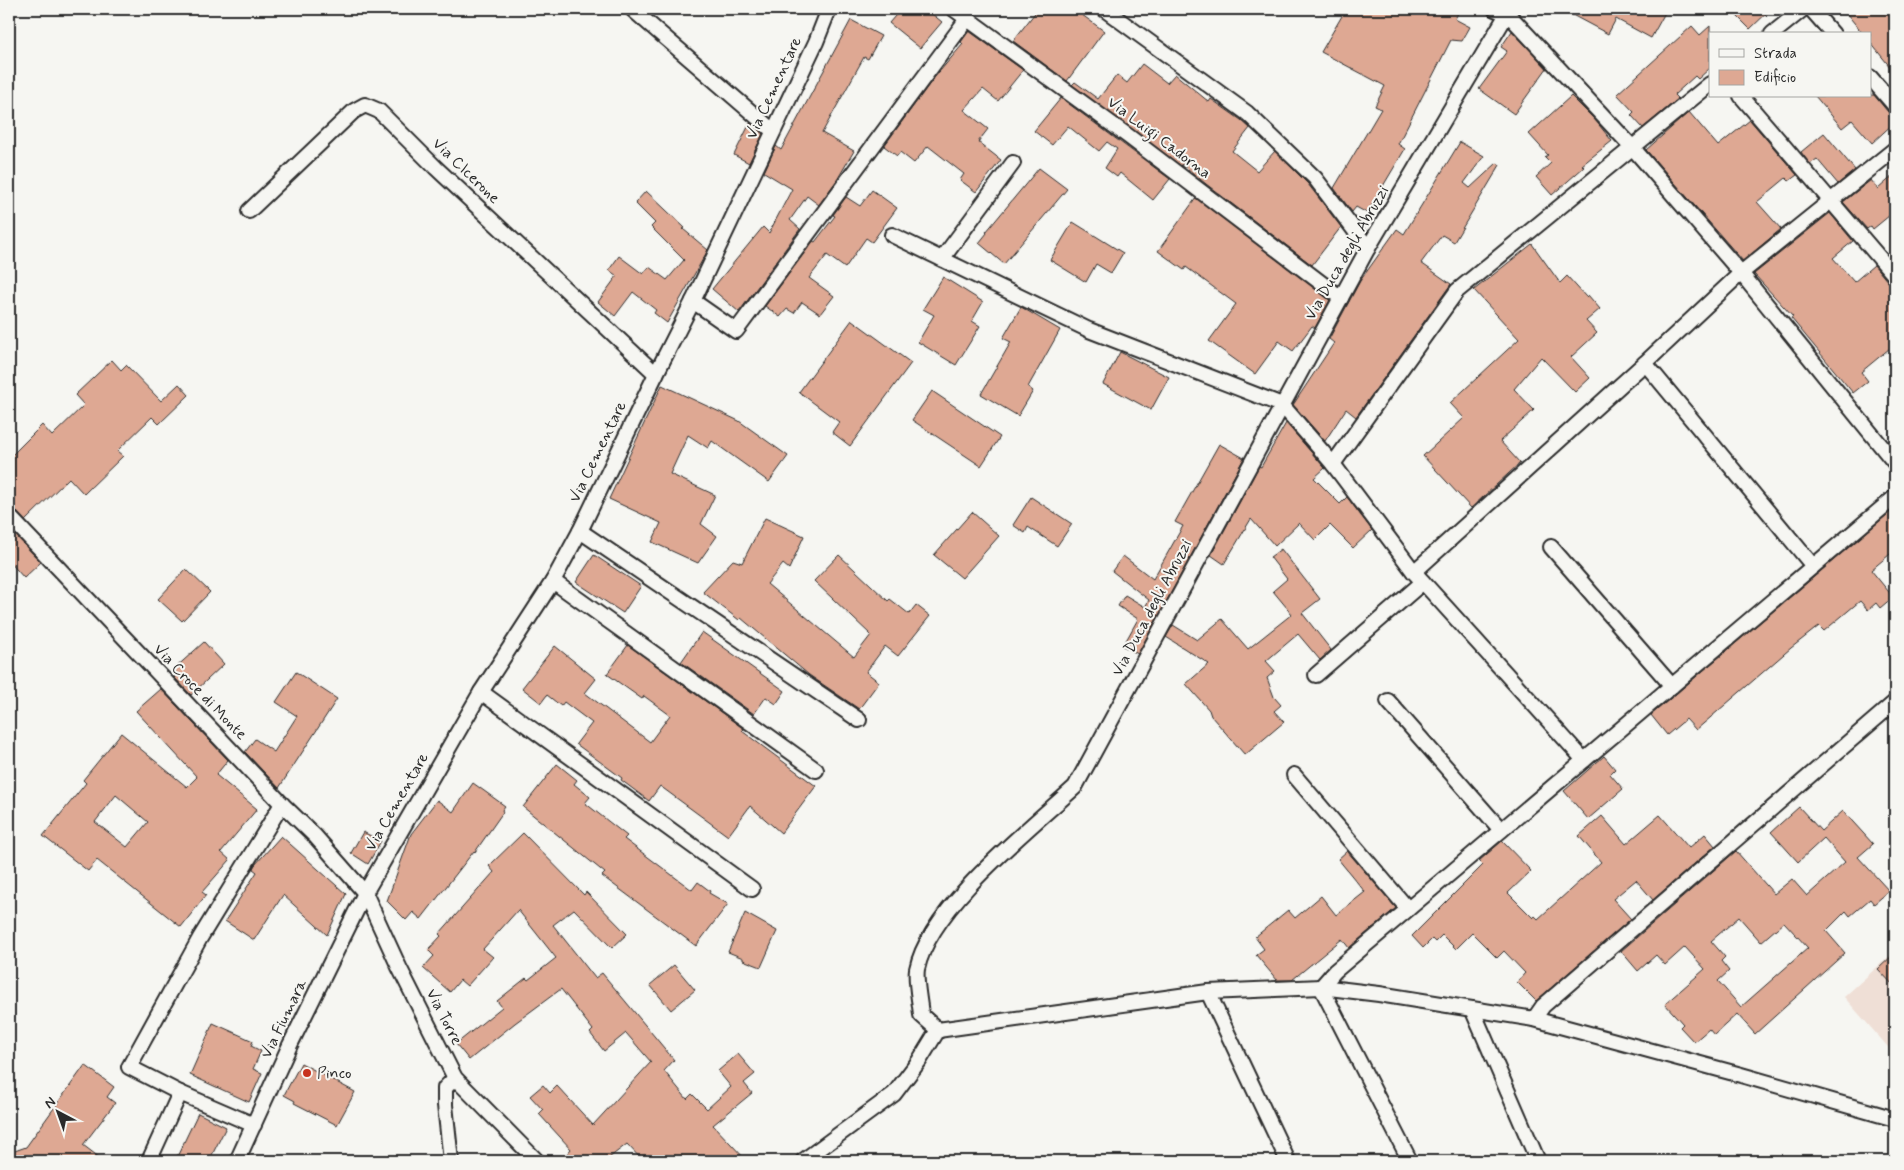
<svg xmlns="http://www.w3.org/2000/svg" width="1904" height="1170" viewBox="0 0 1904 1170" font-family="Mynerve,sans-serif">
  <style>
    .built { fill: #efdfd6 }
    .building { fill: #dea893; stroke: #2b2b2b; fill-rule: evenodd }
    .lines { fill: none; stroke-linecap: round; stroke-linejoin: round }
    .street-casing { stroke: #2b2b2b; stroke-width: 18 }
    .street { stroke: #f6f6f2; stroke-width: 14 }
    .poi-dot { fill: #c8321e; stroke: #f6f6f2; stroke-width: 2 }
    .labels { text-anchor: middle; dominant-baseline: central; stroke-width: 4; stroke-linejoin: round; paint-order: stroke }
    .street-label { font-size: 16px; fill: #2b2b2b; stroke: #f6f6f2 }
    .poi-label { font-size: 16px; fill: #2b2b2b; stroke: #f6f6f2; text-anchor: start }
  </style>
  <rect width="100%" height="100%" fill="#f6f6f2"/>
  <filter id="ink" filterUnits="userSpaceOnUse"><feTurbulence type="fractalNoise" baseFrequency=".02" numOctaves="2"/><feDisplacementMap in="SourceGraphic" scale="10" xChannelSelector="R" yChannelSelector="G"/><feConvolveMatrix kernelMatrix="1 2 1 2 8 2 1 2 1" color-interpolation-filters="sRGB"/></filter>
  <g filter="url(#ink)">
    <path class="built" d="M1895,951V1055L1844,997Z"/>
    <g class="building">
      <path d="M901,9H926L942,22L920,48L889,23Z"/>
      <path d="M1038,9H1074L1104,31L1067,81L1013,41Z"/>
      <path d="M1346,9H1460L1455,19L1470,27L1462,41L1451,40L1398,144L1405,149L1367,213L1356,207L1352,212L1334,188L1381,109L1375,106L1385,86L1321,52Z"/>
      <path d="M1561,9H1667L1651,38L1616,19L1608,34Z"/>
      <path d="M1730,9H1771L1750,29Z"/>
      <path d="M1843,9H1885L1895,21V73L1870,42V34H1863Z"/>
      <path d="M851,20L881,36L868,59L864,57L822,133L854,151L837,180L819,205L807,196L790,220L800,229L739,312L712,289L763,227L769,233L792,189L764,172L776,146L781,150Z"/>
      <path d="M1692,26L1700,35L1710,26V68L1698,79L1695,76L1674,95L1678,99L1643,128L1631,115L1634,112L1617,94Z"/>
      <path d="M969,31L1023,70L998,101L983,89L964,110L988,129L978,142L1001,160L976,192L960,180L964,174L928,146L914,163L900,152L897,156L884,146L934,78L963,44L961,42Z"/>
      <path d="M1512,31L1547,68L1514,114L1479,89L1507,51L1501,47Z"/>
      <path d="M1142,64L1167,83L1175,74L1209,102L1211,99L1241,120L1250,128L1232,151L1257,171L1275,151L1308,184L1341,227L1312,265L1206,184L1182,164L1181,166L1072,85L1075,82L1098,99L1117,75L1127,83Z"/>
      <path d="M1874,95L1888,112L1895,115V122L1872,143L1852,120L1842,128L1815,96Z"/>
      <path d="M1571,96L1595,120L1612,141L1582,165L1584,167L1552,195L1536,177L1551,163L1545,157L1548,155L1529,134Z"/>
      <path d="M1061,98L1170,179L1153,200L1120,173L1117,177L1105,168L1117,149L1107,142L1099,151L1068,126L1052,145L1034,131Z"/>
      <path d="M1689,112L1718,146L1750,120L1797,175L1789,181L1786,178L1757,202L1781,229L1743,261L1646,150Z"/>
      <path d="M750,123L763,134L749,163L734,155Z"/>
      <path d="M1824,133L1855,170L1838,184L1817,159L1810,164L1801,152Z"/>
      <path d="M1460,142L1484,156L1464,183L1470,188L1497,163L1500,165L1454,242L1442,235L1421,263L1451,284L1356,417L1346,409L1325,441L1293,405L1334,343L1329,339L1360,281L1397,229L1404,234Z"/>
      <path d="M1039,168L1067,189L1004,264L979,243L987,233L986,232Z"/>
      <path d="M1895,174V211L1873,229L1871,226L1867,229L1843,202L1871,180L1878,189Z"/>
      <path d="M872,190L897,208L872,242L866,238L845,268L827,255L809,278L834,296L820,314L802,302L794,313L787,309L780,317L765,306L813,241L815,242L835,216L833,215L846,197L860,206Z"/>
      <path d="M646,191L685,228L683,229L708,250L667,323L654,313L656,310L633,292L615,316L598,302L617,276L609,270L619,256L643,274L649,267L667,280L684,260L651,227L655,223L635,203Z"/>
      <path d="M1196,198L1330,300L1315,328L1312,326L1293,351L1279,341L1255,374L1209,341L1236,304L1186,267L1184,270L1158,251Z"/>
      <path d="M1830,213L1853,241L1833,258L1854,282L1874,265L1888,282L1895,285V344L1861,372L1868,381L1853,393L1791,318L1793,317L1754,274Z"/>
      <path d="M1073,222L1123,253L1111,273L1096,264L1086,282L1050,260Z"/>
      <path d="M1532,244L1560,283L1567,276L1586,297L1588,295L1600,309L1586,321L1597,333L1571,357L1590,378L1575,392L1541,357L1514,389L1534,410L1500,441L1520,463L1471,508L1423,456L1464,418L1450,403L1519,339L1474,290Z"/>
      <path d="M943,277L983,302L972,321L980,326L956,365L918,342L934,315L923,309Z"/>
      <path d="M1021,307L1060,330L1028,387L1033,391L1018,416L981,394L1011,342L1003,338Z"/>
      <path d="M852,320L911,363L850,446L832,432L839,422L799,392Z"/>
      <path d="M1120,352L1169,377L1151,410L1103,384Z"/>
      <path d="M112,360L121,370L126,365L161,401L179,384L189,395L159,424L152,417L117,451L123,456L84,494L69,478L25,521L15,510L9,507V458L42,425L52,436L84,405L75,395Z"/>
      <path d="M662,385L739,421L788,456L769,482L712,441L708,448L688,435L670,474L715,495L701,524L717,536L698,563L652,542L661,523L609,499Z"/>
      <path d="M932,391L1000,437L981,466L912,420Z"/>
      <path d="M1286,423L1325,468L1314,478L1340,504L1347,497L1372,530L1353,548L1330,525L1315,540L1299,523L1275,546L1251,519L1224,564L1211,555L1259,466L1261,467Z"/>
      <path d="M1219,444L1244,458L1138,654L1123,646L1138,619L1118,606L1125,595L1145,607L1149,600L1112,571L1123,556L1153,579L1183,526L1175,522Z"/>
      <path d="M1031,497L1072,524L1057,546L1028,527L1025,533L1013,525Z"/>
      <path d="M1895,508V550L1871,570L1893,597L1880,608L1876,603L1868,610L1860,601L1824,631L1819,626L1791,648L1696,730L1686,719L1667,735L1651,715Z"/>
      <path d="M972,512L999,536L962,578L934,555Z"/>
      <path d="M765,518L804,536L789,569L783,564L767,584L854,657L871,635L814,581L839,555L888,601L890,599L909,614L916,605L930,616L898,656L885,646L866,672L879,682L859,709L809,675L741,618L739,620L703,592L733,560L742,563Z"/>
      <path d="M9,528L41,562L24,578L9,561Z"/>
      <path d="M1281,549L1320,599L1302,613L1331,650L1320,660L1298,634L1266,661L1275,671L1267,678L1274,697L1281,705L1274,711L1284,722L1245,755L1211,716L1209,710L1186,684L1209,664L1166,637L1173,625L1197,640L1222,619L1248,649L1292,614L1273,591L1287,579L1270,557Z"/>
      <path d="M594,555L641,586L623,613L576,582Z"/>
      <path d="M186,569L210,592L182,621L158,599Z"/>
      <path d="M702,632L785,691L776,704L766,697L754,714L681,662Z"/>
      <path d="M204,642L224,664L191,695L174,677L177,674L173,670Z"/>
      <path d="M628,645L744,729L742,731L816,786L781,833L750,806L728,836L660,786L649,801L621,780L622,778L576,744L592,723L564,702L561,706L547,695L541,703L522,688L555,646L596,679L585,693L650,742L670,715L644,696L642,699L607,674Z"/>
      <path d="M296,672L337,699L279,788L245,752L255,739L274,752L297,716L276,702Z"/>
      <path d="M161,689L228,760L216,775L257,809L221,852L230,860L202,892L206,895L181,927L97,860L88,871L43,836L86,783L83,780L121,733L187,787L197,777L136,711ZM116,795L148,822L127,847L95,822Z"/>
      <path d="M1604,756L1615,769L1610,774L1623,789L1588,819L1564,791Z"/>
      <path d="M557,764L577,780L574,784L590,797L585,803L627,836L624,839L692,890L698,882L710,891L709,893L728,904L696,946L602,876L605,873L523,807Z"/>
      <path d="M473,783L505,806L502,810L503,812L475,852L474,851L421,919L413,912L406,920L387,901L411,834L437,800L453,812Z"/>
      <path d="M1799,807L1821,831L1843,811L1873,844L1858,857L1889,891L1874,904L1870,899L1850,916L1846,911L1826,931L1845,953L1755,1034L1737,1014L1714,1035L1709,1029L1694,1042L1680,1027L1683,1024L1665,1004L1705,969L1685,947L1665,965L1656,955L1638,971L1621,951L1736,851L1774,894L1792,879L1807,896L1845,862L1824,838L1798,862L1771,832ZM1739,917L1761,942L1784,922L1808,948L1741,1007L1718,981L1729,971L1721,961L1725,957L1711,941Z"/>
      <path d="M1660,815L1689,848L1705,834L1715,846L1653,900L1636,880L1613,899L1631,919L1536,1001L1517,982L1525,973L1504,951L1497,958L1472,933L1456,949L1442,935L1435,942L1432,939L1423,948L1412,936L1483,865L1479,861L1502,841L1531,871L1508,893L1533,918L1535,916L1538,919L1601,862L1579,836L1602,816L1626,844Z"/>
      <path d="M363,832L381,841L368,864L351,853Z"/>
      <path d="M523,833L584,895L586,892L627,934L612,948L574,909L553,925L595,978L602,973L674,1060L664,1071L687,1099L692,1094L707,1109L731,1087L718,1071L738,1054L755,1074L744,1083L752,1093L713,1125L747,1161H643L627,1144L605,1161H561L571,1149L539,1114L543,1110L530,1096L543,1085L550,1093L557,1086L593,1125L651,1062L626,1033L604,1051L590,1033L593,1030L561,989L515,1023L469,1060L456,1044L502,1007L497,1001L526,978L528,980L556,958L518,910L483,949L493,957L467,986L460,980L450,992L423,968L434,956L428,950L441,936L439,934L494,872L489,866Z"/>
      <path d="M281,836L346,894L327,935L283,895L254,940L225,921L257,872L253,869L254,866Z"/>
      <path d="M1347,851L1396,908L1349,948L1342,939L1292,980H1277L1256,955L1264,949L1255,937L1288,910L1295,918L1321,896L1336,915L1365,892L1338,859Z"/>
      <path d="M745,913L777,931L761,967L743,960V958L728,952Z"/>
      <path d="M1895,953V987L1878,969Z"/>
      <path d="M674,965L695,990L671,1010L650,985Z"/>
      <path d="M213,1023L253,1041L251,1046L261,1051L253,1069L262,1073L249,1102L190,1075Z"/>
      <path d="M301,1063L355,1092L337,1125L294,1103L295,1101L284,1095Z"/>
      <path d="M85,1065L114,1087L107,1097L115,1103L83,1145L104,1161H9V1153L26,1147Z"/>
      <path d="M198,1113L226,1127L209,1161H175Z"/>
    </g>
    <g class="lines">
      <defs>
        <g id="street">
          <path d="M632,9L773,131"/>
          <path d="M954,9L1128,136L1341,298"/>
          <path d="M1104,9L1247,113L1315,178L1368,248"/>
          <path d="M1495,9L1508,14L1632,147L1741,273L1895,463"/>
          <path d="M1811,9L1833,34"/>
          <path d="M1772,34L1803,9"/>
          <path d="M1870,77L1895,106"/>
          <path d="M1741,96L1895,276"/>
          <path d="M249,211L354,111L365,105L379,111L436,168L656,374"/>
          <path d="M892,235L1089,330L1282,405L1333,464L1414,572L1584,760"/>
          <path d="M942,259L1013,163"/>
          <path d="M693,301L736,331L967,19"/>
          <path d="M1645,363L1813,566"/>
          <path d="M1333,464L1457,291L1710,84"/>
          <path d="M9,516L282,804L315,836L365,893L399,967L455,1078L537,1161"/>
          <path d="M580,531L859,720"/>
          <path d="M1551,547L1672,686"/>
          <path d="M1414,572L1645,363L1741,273L1895,149"/>
          <path d="M553,581L816,770"/>
          <path d="M1316,675L1423,582"/>
          <path d="M481,692L752,889"/>
          <path d="M1388,701L1501,830"/>
          <path d="M1294,775L1408,909"/>
          <path d="M1208,992L1288,1161"/>
          <path d="M1472,1009L1538,1161"/>
          <path d="M1534,1019L1543,1006L1895,702"/>
          <path d="M938,1030L1208,992L1321,987L1379,994L1534,1019L1741,1075L1895,1119"/>
          <path d="M254,1125L180,1093L129,1067L200,938L282,804"/>
          <path d="M149,1161L180,1093"/>
          <path d="M237,1161L290,1045L365,893L481,692L553,581L580,531L656,374L693,301L816,42L829,9"/>
          <path d="M451,1161L445,1105V1088L455,1078"/>
          <path d="M803,1161L894,1094L919,1061L938,1030L921,1015C920,1002 915,981 917,969C930,907 1028,830 1075,787L1368,248L1510,9"/>
          <path d="M1410,1161L1321,987L1335,971L1895,497"/>
        </g>
      </defs>
      <use href="#street" class="street-casing"/>
      <use href="#street" class="street"/>
    </g>
  </g>
  <circle class="poi-dot" cx="307" cy="1073" r="5"/>
  <g class="labels">
    <g class="street-label">
      <text transform="translate(774 88) rotate(-65)">Via Cementare</text>
      <text transform="translate(1159 138) rotate(37)">Via Luigi Cadorna</text>
      <text transform="translate(466 171) rotate(44)">Via CIcerone</text>
      <text transform="translate(1347 253) rotate(-60)">Via Duca degli Abruzzi</text>
      <text transform="translate(598 452) rotate(-64)">Via Cementare</text>
      <text transform="translate(1152 608) rotate(-62)">Via Duca degli Abruzzi</text>
      <text transform="translate(200 692) rotate(46)">Via Croce di Monte</text>
      <text transform="translate(397 802) rotate(-60)">Via Cementare</text>
      <text transform="translate(444 1017) rotate(63)">Via Torre</text>
      <text transform="translate(284 1019) rotate(-64)">Via Fiumara</text>
    </g>
    <g class="poi-label">
      <text x="317" y="1073">Pinco</text>
    </g>
  </g>
  <rect width="1904" height="1170" fill="none" stroke="#f6f6f2" stroke-width="30"/>
  <rect x="15" y="15" width="1874" height="1140" fill="none" stroke="#2b2b2b" stroke-width="2" filter="url(#ink)"/>
  <rect x="1709" y="32" width="162" height="65" fill="#f6f6f2" stroke="#a5a5a2"/>
  <rect x="1719" y="49" width="25" height="8" fill="#f6f6f2" stroke="#a5a5a2"/>
  <text x="1754" y="58" font-size="15" fill="#2b2b2b">Strada</text>
  <rect x="1719" y="70" width="25" height="15" fill="#dea893" stroke="#a5a5a2"/>
  <text x="1754" y="82" font-size="15" fill="#2b2b2b">Edificio</text>
  <g transform="translate(58 1112) rotate(319)" stroke="#f6f6f2" stroke-width="4" paint-order="stroke">
  <path d="M0-4L9 19L0 12L-9 19Z" fill="#2b2b2b"/>
  <text y="-8" font-size="14" font-weight="bold" text-anchor="middle" fill="#2b2b2b">N</text>
  </g>
</svg>
